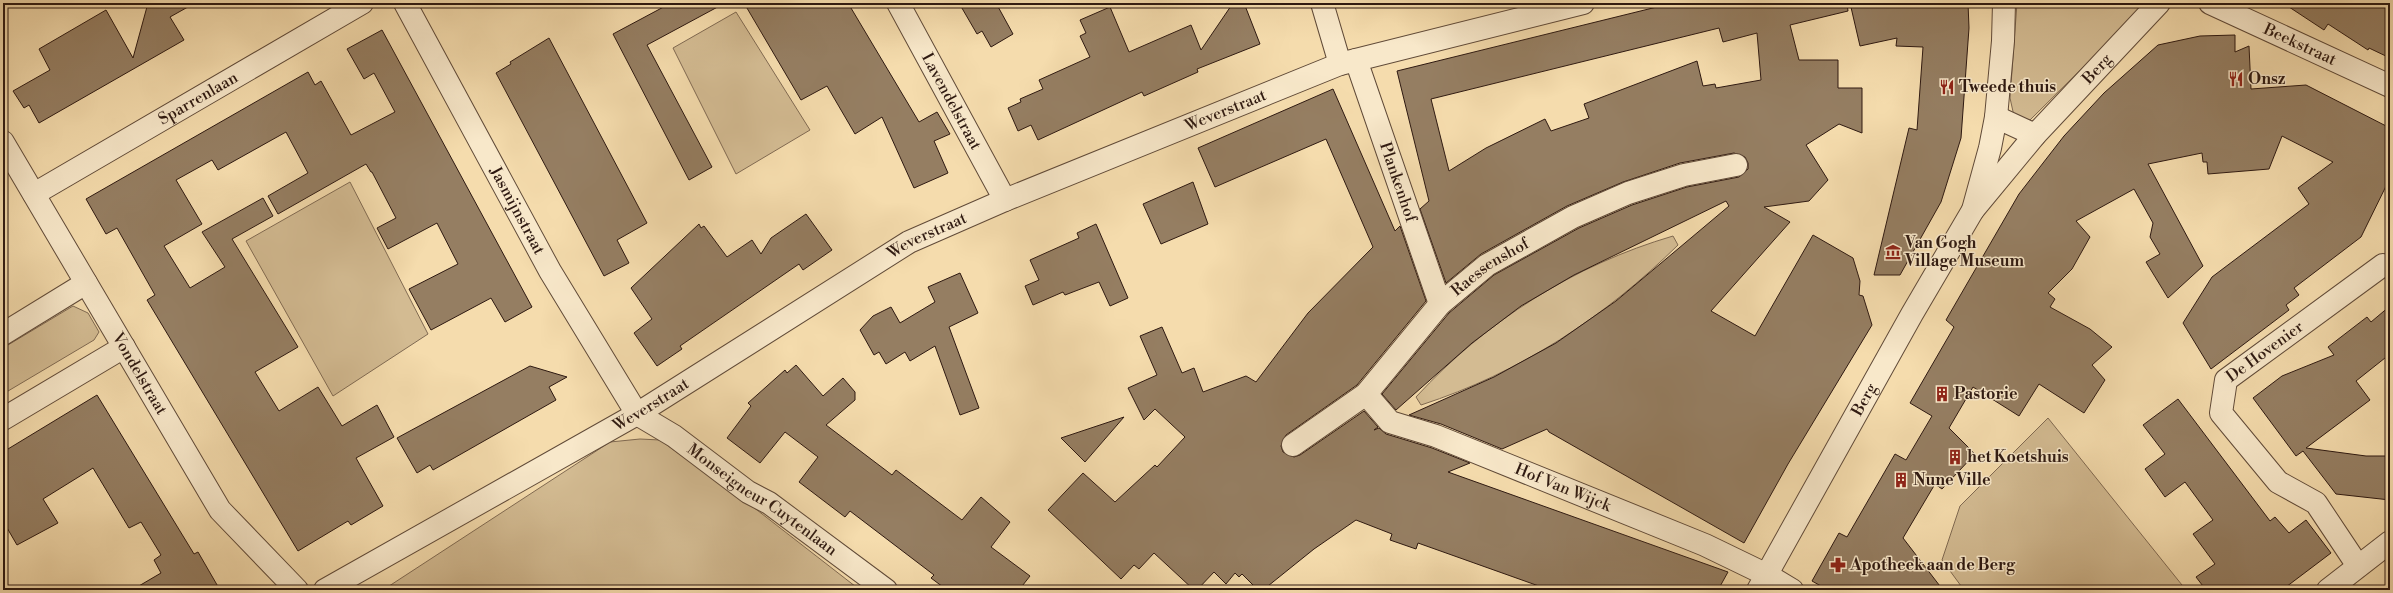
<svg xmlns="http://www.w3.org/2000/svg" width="2393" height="593" viewBox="0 0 2393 593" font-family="'Libre Bodoni',serif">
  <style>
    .green { fill: #d3bb92; stroke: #806a52 }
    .building { fill: #957e62; stroke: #2e1911; fill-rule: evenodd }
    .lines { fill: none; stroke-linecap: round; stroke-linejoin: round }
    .minor-casing { stroke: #604a38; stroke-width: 24 }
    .tertiary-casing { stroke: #604a38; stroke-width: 24 }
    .minor { stroke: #f8e8ca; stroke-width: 22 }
    .tertiary { stroke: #f8e8ca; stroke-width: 22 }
    .labels { text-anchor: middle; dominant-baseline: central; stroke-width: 3; stroke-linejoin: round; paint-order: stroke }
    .street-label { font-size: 16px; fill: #2e1911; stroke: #f8e8ca }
    .poi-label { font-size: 16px; font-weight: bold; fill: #2e1911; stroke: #f8e8ca; text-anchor: start }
  </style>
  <rect width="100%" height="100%" fill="#f5dcad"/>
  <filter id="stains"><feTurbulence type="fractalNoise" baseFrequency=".005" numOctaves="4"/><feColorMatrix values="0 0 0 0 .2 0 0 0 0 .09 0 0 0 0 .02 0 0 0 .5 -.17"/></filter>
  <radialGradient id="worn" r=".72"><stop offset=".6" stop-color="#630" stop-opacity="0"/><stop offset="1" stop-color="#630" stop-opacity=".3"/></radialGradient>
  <g class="green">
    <path d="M2017,3H2144V7L2030,120L2014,116L2010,98Z"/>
    <path d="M736,12L810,130L736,174L673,48Z"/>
    <path d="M350,182L428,334L333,396L246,241Z"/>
    <path d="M1673,236L1678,245C1605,317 1520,373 1421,405L1416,397C1486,321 1574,265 1673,236Z"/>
    <path d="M73,306L88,313L99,332L94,340L3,394V348Z"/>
    <path d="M2048,418L2186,590H1964L1942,560L1960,506Z"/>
    <path d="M640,439L660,440L757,510L860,590H383L610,442Z"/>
  </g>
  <g class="building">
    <path d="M148,3H195L170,17L184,40L39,123L29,105L24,108L13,91L50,70L39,49L106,10L133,58Z"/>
    <path d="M671,3H725L647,45L712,167L689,180L613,34Z"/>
    <path d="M744,3H848L919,122L937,112L950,134L934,141L948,173L914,188L882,117L855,134L827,86L801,100Z"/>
    <path d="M959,3H996L1013,34L991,47L982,31L977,34Z"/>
    <path d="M1233,3H1244L1260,44L1197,69L1198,72L1144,96L1142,92L1038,140L1031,125L1018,131L1008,108L1021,102L1020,99L1043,89L1039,80L1090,57L1080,36L1086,33L1080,20L1110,7L1129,52L1191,25L1201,50Z"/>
    <path d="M1673,3H1847L1848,11L1790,25L1799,60H1838V88H1862V133L1839,124L1806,145L1828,180L1809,201L1764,207L1790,222L1711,311L1755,336L1813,235L1853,258L1860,281L1859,295L1863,296L1872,325L1788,464L1744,543L1549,432L1547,429L1502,449L1441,424L1409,415L1494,377L1556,343L1616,301L1729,206L1726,201L1574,275L1521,306L1472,343L1396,410L1382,394L1449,313L1494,275L1579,228L1632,205L1687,187L1739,177L1748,169V163L1745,157L1734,153L1680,163L1623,182L1567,206L1481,254L1446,283L1420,209L1429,201L1397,71ZM1719,28L1723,42L1757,33L1761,80L1716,88L1715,84L1703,86L1697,61L1584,104L1589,118L1551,131L1545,119L1486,148L1449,171L1431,99Z"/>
    <path d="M1850,3H1968L1969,28L1961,138L1941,202L1900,275H1874L1909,128L1917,130L1923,47L1896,46L1897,38L1860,46Z"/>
    <path d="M2283,3H2390V58L2369,48L2368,50L2328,24L2324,30Z"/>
    <path d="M382,30L532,307L505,322L491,298L431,330L409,289L458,264L437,223L388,249L377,228L396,218L372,172H371L366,164L278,214L268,196L308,173L286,132L218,170L212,160L176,180L202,224L164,246L190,288L225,267L202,232L263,198L273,216L232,239L298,347L255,372L279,411L318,387L342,426L377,405L394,437L356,458L383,506L351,525L348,521L298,551L147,300L155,295L117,228L106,234L86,199L308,72L315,85L321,81L351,135L395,112L374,73L364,79L347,49Z"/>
    <path d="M2235,35V52L2249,46L2251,89L2306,85L2390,128V178L2361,237L2294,288L2299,295L2286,305L2289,310L2211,369L2183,323L2212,277L2309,204L2298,188L2333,162L2282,136L2269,169L2208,174L2207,162H2203L2202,153L2148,164L2203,266L2168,298L2146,262L2160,254L2150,237L2153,223L2134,189L2076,221L2090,237L2072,269L2048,293L2055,299L2050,307L2090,329L2112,347L2092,365L2105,380L2084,413L2039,384L2019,416L1973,387L1949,428L1975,454L1942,489L1935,484L1903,538L1943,590H1828L1812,581L1839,533L1847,537L1895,454L1906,460L1932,416L1910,403L1954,327L1946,320L2019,194L2064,136L2104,93L2158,45L2200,36Z"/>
    <path d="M549,38L647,223L617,240L629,263L604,276L496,73L511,64L510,62Z"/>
    <path d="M1333,89L1395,231L1400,226L1426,301L1357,385L1286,435L1281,446L1283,452L1294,457L1300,455L1364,411L1378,427L1374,430L1379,428L1386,434L1432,448L1470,463L1448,472L1728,572L1718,590H1550L1418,543L1416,549L1390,540L1392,534L1356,520L1314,549L1263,590H1258L1242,574L1239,577L1235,573L1226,584L1214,572L1197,590H1194L1154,553L1139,569L1134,565L1121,579L1048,510L1083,473L1115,502L1155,465L1157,467L1185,437L1155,409L1144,420L1128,388L1157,375L1140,336L1162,327L1182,373L1194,368L1203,392L1246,376L1256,382L1308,313L1373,247L1326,139L1215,187L1198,148Z"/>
    <path d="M1193,182L1208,224L1161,244L1143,204Z"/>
    <path d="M806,214L832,250L803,270L799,264L680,346L682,349L657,366L634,333L652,319L631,288L699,224L701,228L704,226L727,257L752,240L761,254L771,238Z"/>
    <path d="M1096,224L1128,298L1110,306L1099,282L1065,295L1063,292L1033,305L1025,286L1039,280L1030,260L1079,238L1077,233Z"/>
    <path d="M960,273L978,313L949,327L979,408L960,415L935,346L910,361L905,352L886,364L879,352L874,355L860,330L873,316L891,307L900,323L935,302L928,287Z"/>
    <path d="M2390,306V354L2356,381L2370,400L2306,448L2366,456H2390V500L2336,494L2303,451L2296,456L2253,398L2282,376L2334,355L2328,347L2367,317L2371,322Z"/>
    <path d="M796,365L823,396L843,378L855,392V400L826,425L892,475L896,470L962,520L981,497L1010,522L991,547L1030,576L1019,590H947L931,578L934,575L850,511L845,517L799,482L818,457L785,432L760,463L727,438L751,406L748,403L785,370L787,373Z"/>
    <path d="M530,366L567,377L549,387L556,400L433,470L430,465L417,473L397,438Z"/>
    <path d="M97,395L194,554L198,552L220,590H132L161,573L154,560L161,555L141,522L129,528L93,468L43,499L58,523L17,545L3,521V452Z"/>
    <path d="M2178,399L2270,521L2275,517L2289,533L2306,520L2331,553L2282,590H2206L2196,577L2215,564L2193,534L2213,520L2185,482L2165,497L2145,469L2165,454L2143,425Z"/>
    <path d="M1124,417L1085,462L1061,438Z"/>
  </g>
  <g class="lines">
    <defs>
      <g id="minor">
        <path id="s1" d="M405,3L550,271L637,414L674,436L748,492L769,503L886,590"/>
        <path id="s2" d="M898,3L1005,200"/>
        <path d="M1322,3L1340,64"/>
        <path id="s3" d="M2210,3L2390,86"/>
        <path id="s4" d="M1356,60L1440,304"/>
        <path d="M1996,117L2035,135"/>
        <path id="s5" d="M3,142L220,510L297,590"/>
        <path id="s6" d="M34,194L362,3"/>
        <path id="s7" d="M1973,210L2035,135L2159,3"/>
        <path d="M3,334L86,283"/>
        <path id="s8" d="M1366,394L1390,422L1436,436L1705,545L1767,575L1792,590"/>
        <path d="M3,419L124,347"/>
        <path id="s9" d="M1293,445L1366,394L1440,304L1487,265L1573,217L1628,193L1684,175L1736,165"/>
        <path id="s10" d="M2358,566L2316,503L2278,482L2221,413L2226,380L2383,265"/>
        <path id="s11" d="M325,590L637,414L909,242L1005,200L1340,64L1583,3"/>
        <path d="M2328,590L2390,542"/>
      </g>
      <g id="tertiary">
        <path id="s12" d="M1758,590L1912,314L1973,210L1990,148L1996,117L2003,41L2004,3"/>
      </g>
    </defs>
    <use href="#minor" class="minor-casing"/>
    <use href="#tertiary" class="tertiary-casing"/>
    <use href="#minor" class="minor"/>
    <use href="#tertiary" class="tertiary"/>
  </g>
  <defs>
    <symbol id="restaurant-bare" viewBox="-9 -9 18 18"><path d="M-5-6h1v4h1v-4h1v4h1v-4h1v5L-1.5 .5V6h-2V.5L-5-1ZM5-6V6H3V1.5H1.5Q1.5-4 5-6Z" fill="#8f2418" stroke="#f8e8ca" stroke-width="2.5" paint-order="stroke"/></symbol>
    <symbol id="museum-bare" viewBox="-9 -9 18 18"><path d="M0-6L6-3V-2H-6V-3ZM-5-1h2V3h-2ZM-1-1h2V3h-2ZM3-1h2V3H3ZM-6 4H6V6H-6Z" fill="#8f2418" stroke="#f8e8ca" stroke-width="2.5" paint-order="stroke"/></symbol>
    <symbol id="building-bare" viewBox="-9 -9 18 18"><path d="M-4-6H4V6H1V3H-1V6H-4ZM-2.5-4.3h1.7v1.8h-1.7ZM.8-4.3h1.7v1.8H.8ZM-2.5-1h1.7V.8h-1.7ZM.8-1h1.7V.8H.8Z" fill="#8f2418" stroke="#f8e8ca" stroke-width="2.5" paint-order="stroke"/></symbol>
    <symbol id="pharmacy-bare" viewBox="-9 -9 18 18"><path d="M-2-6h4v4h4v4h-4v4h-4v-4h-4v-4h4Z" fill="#8f2418" stroke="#f8e8ca" stroke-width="2.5" paint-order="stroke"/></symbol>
  </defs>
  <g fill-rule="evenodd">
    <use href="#restaurant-bare" x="2225" y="68" width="22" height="22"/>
    <use href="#restaurant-bare" x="1936" y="76" width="22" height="22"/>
    <use href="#museum-bare" x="1882" y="241" width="22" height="22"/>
    <use href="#building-bare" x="1931" y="383" width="22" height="22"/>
    <use href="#building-bare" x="1944" y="446" width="22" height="22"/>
    <use href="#building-bare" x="1890" y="469" width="22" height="22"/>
    <use href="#pharmacy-bare" x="1827" y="554" width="22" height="22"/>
  </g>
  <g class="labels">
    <g class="street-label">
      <text stroke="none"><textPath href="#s3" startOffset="99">Beekstraat</textPath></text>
      <text stroke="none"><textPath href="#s7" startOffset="188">Berg</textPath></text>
      <text stroke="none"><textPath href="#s6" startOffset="190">Sparrenlaan</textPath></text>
      <text stroke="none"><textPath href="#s2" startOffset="112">Lavendelstraat</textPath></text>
      <text stroke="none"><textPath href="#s11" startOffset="1023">Weverstraat</textPath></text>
      <text stroke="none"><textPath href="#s4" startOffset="129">Plankenhof</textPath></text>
      <text stroke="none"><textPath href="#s1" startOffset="236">Jasmijnstraat</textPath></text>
      <text stroke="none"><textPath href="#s11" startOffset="699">Weverstraat</textPath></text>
      <text stroke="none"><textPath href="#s9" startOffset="268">Raessenshof</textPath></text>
      <text stroke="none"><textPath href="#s10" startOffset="290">De Hovenier</textPath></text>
      <text stroke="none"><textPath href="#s5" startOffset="269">Vondelstraat</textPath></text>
      <text stroke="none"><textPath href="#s12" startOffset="218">Berg</textPath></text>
      <text stroke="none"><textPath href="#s11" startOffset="375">Weverstraat</textPath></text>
      <text stroke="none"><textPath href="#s8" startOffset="222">Hof Van Wijck</textPath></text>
      <text stroke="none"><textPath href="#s1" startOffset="624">Monseigneur Cuytenlaan</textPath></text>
    </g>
    <g class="poi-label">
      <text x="2248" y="79">Onsz</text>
      <text x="1959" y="87">Tweede thuis</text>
      <text x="1905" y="243">Van Gogh<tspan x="1905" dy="18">Village Museum</tspan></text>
      <text x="1954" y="394">Pastorie</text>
      <text x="1967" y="457">het Koetshuis</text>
      <text x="1913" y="480">Nune Ville</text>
      <text x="1850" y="565">Apotheek aan de Berg</text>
    </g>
  </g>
  <rect width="2393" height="593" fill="none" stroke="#f5dcad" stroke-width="16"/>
  <rect x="4" y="4" width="2385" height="585" fill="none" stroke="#2e1911" stroke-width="2"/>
  <rect x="8" y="8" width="2377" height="577" fill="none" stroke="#2e1911"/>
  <rect width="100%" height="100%" filter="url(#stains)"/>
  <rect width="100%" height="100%" fill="url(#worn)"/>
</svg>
